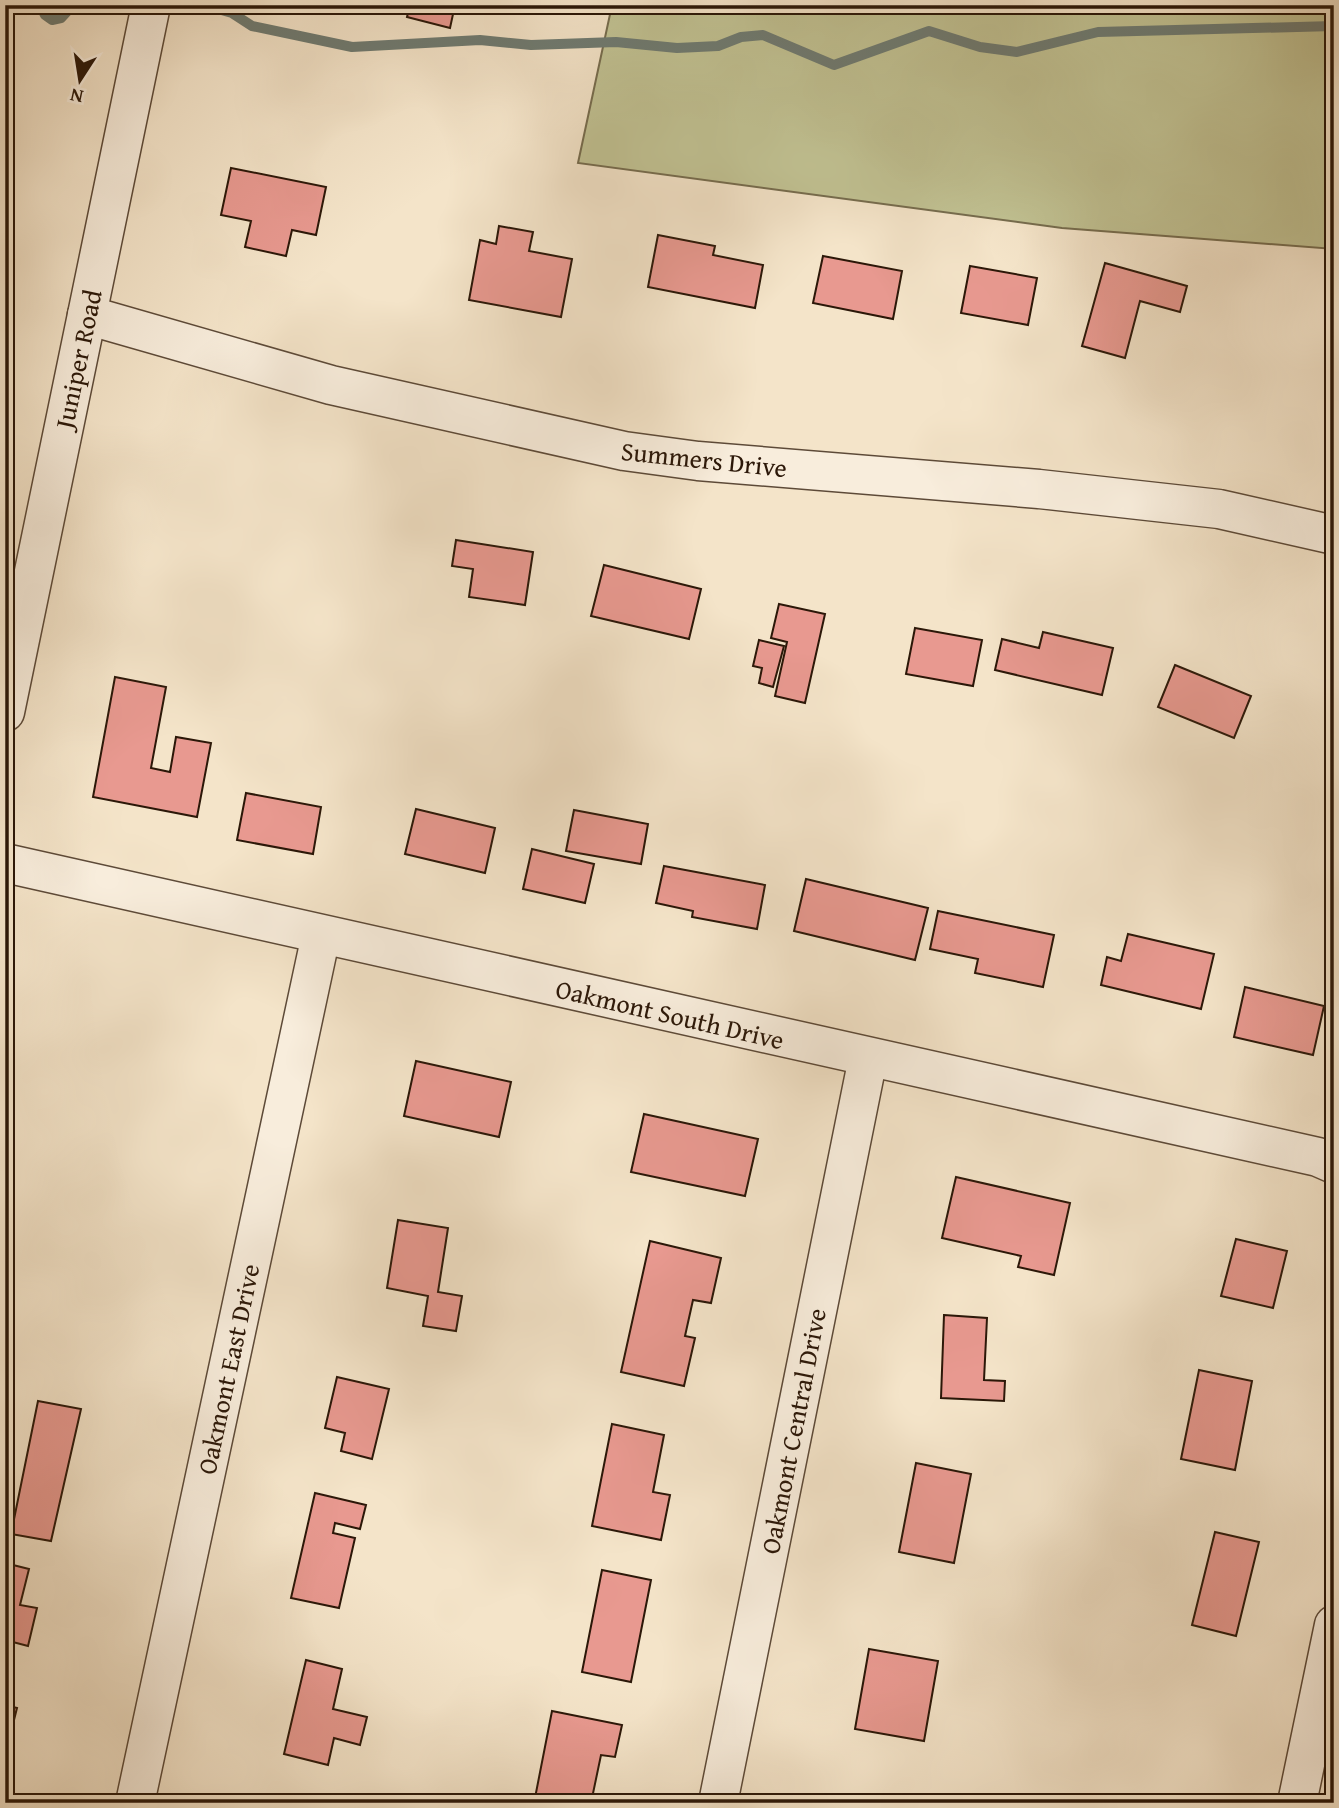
<svg xmlns="http://www.w3.org/2000/svg" width="1339" height="1808" viewBox="0 0 1339 1808" font-family="'Gentium Book Plus',serif">
  <style>
    .green { fill: #c1c293; stroke: #766c4e; stroke-width: 2 }
    .lines { fill: none; stroke-linecap: round; stroke-linejoin: round }
    .stream { stroke: #6f7b72; stroke-width: 10 }
    .building { fill: #e89990; stroke: #2b1708; stroke-width: 2 }
    .minor-casing { stroke: #5d4a38; stroke-width: 41 }
    .minor { stroke: #f8eddc; stroke-width: 38 }
    .labels { text-anchor: middle; dominant-baseline: central; stroke-width: 5; stroke-linejoin: round; paint-order: stroke }
    .street-label { font-size: 26px; fill: #2b1708; stroke: #f8eddc }
  </style>
  <rect width="100%" height="100%" fill="#f4e4c9"/>
  <filter id="stains"><feTurbulence type="fractalNoise" baseFrequency=".00286" numOctaves="4"/><feColorMatrix values="0 0 0 0 .2 0 0 0 0 .09 0 0 0 0 .02 0 0 0 .5 -.17"/></filter>
  <radialGradient id="worn" r=".72"><stop offset=".6" stop-color="#630" stop-opacity="0"/><stop offset="1" stop-color="#630" stop-opacity=".3"/></radialGradient>
  <path class="green" d="M612,5H1334V249L1062,228L578,163Z"/>
  <g class="lines">
    <g class="stream">
      <path d="M40,5L45,15L52,20L61,18L73,5"/>
      <path d="M204,5L232,13L252,26L352,47L480,40L531,45L616,42L677,48L718,46L741,37L763,35L834,65L929,31L980,47L1017,52L1098,32L1334,26"/>
    </g>
  </g>
  <g class="building">
    <path d="M410,5H455L450,28L407,17Z"/>
    <path d="M231,168L326,187L316,235L292,230L286,256L245,247L251,221L221,215Z"/>
    <path d="M499,226L533,232L529,251L572,259L561,317L469,300L480,240L496,244Z"/>
    <path d="M658,235L715,246L713,255L763,265L755,308L648,287Z"/>
    <path d="M823,256L902,271L893,319L813,303Z"/>
    <path d="M1105,263L1187,286L1180,312L1140,301L1125,358L1082,346Z"/>
    <path d="M970,266L1037,278L1028,325L961,313Z"/>
    <path d="M456,540L533,552L525,605L469,597L473,569L452,566Z"/>
    <path d="M604,565L701,589L689,639L591,616Z"/>
    <path d="M779,604L825,614L805,703L775,696L787,642L771,638Z"/>
    <path d="M915,628L982,640L973,686L906,674Z"/>
    <path d="M1043,632L1113,648L1102,695L995,670L1002,639L1039,648Z"/>
    <path d="M759,640L784,646L773,687L759,683L762,668L753,666Z"/>
    <path d="M1175,665L1251,696L1234,738L1158,707Z"/>
    <path d="M115,677L166,687L151,768L170,772L176,737L211,743L197,817L93,797Z"/>
    <path d="M246,793L321,807L313,854L237,840Z"/>
    <path d="M416,809L495,828L485,873L405,854Z"/>
    <path d="M574,810L648,824L641,864L566,851Z"/>
    <path d="M532,849L594,864L585,903L523,889Z"/>
    <path d="M664,866L765,885L757,929L692,917L693,911L656,903Z"/>
    <path d="M806,879L928,908L915,960L794,931Z"/>
    <path d="M938,911L1054,935L1043,987L975,973L978,959L930,949Z"/>
    <path d="M1128,934L1214,954L1201,1009L1101,985L1107,957L1121,961Z"/>
    <path d="M1245,987L1324,1006L1313,1055L1234,1037Z"/>
    <path d="M416,1061L511,1082L499,1137L404,1116Z"/>
    <path d="M644,1114L758,1139L745,1196L631,1172Z"/>
    <path d="M956,1177L1070,1203L1054,1275L1018,1267L1021,1256L942,1238Z"/>
    <path d="M398,1220L448,1228L438,1292L462,1296L456,1331L423,1326L428,1296L387,1288Z"/>
    <path d="M1236,1239L1287,1251L1273,1308L1221,1296Z"/>
    <path d="M650,1241L721,1258L711,1303L693,1300L685,1336L695,1338L684,1386L621,1372Z"/>
    <path d="M944,1315L987,1318L984,1380L1005,1381L1004,1401L941,1398Z"/>
    <path d="M1199,1370L1252,1381L1235,1470L1181,1459Z"/>
    <path d="M337,1377L389,1389L372,1459L341,1451L345,1433L325,1428Z"/>
    <path d="M38,1401L81,1409L51,1541L11,1534Z"/>
    <path d="M612,1424L664,1435L653,1492L670,1495L661,1540L592,1526Z"/>
    <path d="M916,1463L971,1474L954,1563L899,1552Z"/>
    <path d="M315,1493L366,1505L360,1529L335,1523L333,1533L355,1538L339,1608L291,1598Z"/>
    <path d="M1215,1532L1259,1542L1236,1636L1192,1625Z"/>
    <path d="M5,1563L29,1569L20,1605L37,1608L28,1646L5,1640Z"/>
    <path d="M602,1570L651,1580L631,1682L582,1672Z"/>
    <path d="M869,1649L938,1661L924,1741L855,1729Z"/>
    <path d="M306,1660L342,1669L333,1709L367,1717L360,1745L334,1738L328,1765L284,1754Z"/>
    <path d="M5,1705L17,1708L5,1756Z"/>
    <path d="M552,1711L622,1725L615,1757L601,1755L591,1803H534Z"/>
  </g>
  <g class="lines">
    <defs>
      <g id="minor">
        <path d="M87,315L331,385L624,451L698,461L1039,489L1219,509L1334,535"/>
        <path d="M5,712L151,5"/>
        <path d="M5,863L1318,1157L1334,1164"/>
        <path d="M135,1803L321,935"/>
        <path d="M718,1803L868,1058"/>
        <path d="M1297,1803L1334,1625"/>
      </g>
    </defs>
    <use href="#minor" class="minor-casing"/>
    <use href="#minor" class="minor"/>
  </g>
  <g class="labels">
    <g class="street-label">
      <text transform="translate(78 359) rotate(-78)">Juniper Road</text>
      <text transform="translate(704 459) rotate(6)">Summers Drive</text>
      <text transform="translate(670 1014) rotate(13)">Oakmont South Drive</text>
      <text transform="translate(228 1369) rotate(-78)">Oakmont East Drive</text>
      <text transform="translate(793 1431) rotate(-79)">Oakmont Central Drive</text>
    </g>
  </g>
  <rect width="1339" height="1808" fill="none" stroke="#f4e4c9" stroke-width="28"/>
  <rect x="7" y="7" width="1325" height="1794" fill="none" stroke="#2b1708" stroke-width="3.5"/>
  <rect x="14" y="14" width="1311" height="1780" fill="none" stroke="#2b1708" stroke-width="2"/>
  <g transform="translate(80 80) rotate(192)" stroke="#f8eddc" stroke-width="5" paint-order="stroke">
  <path d="M0-5L12 26L0 18L-12 26Z" fill="#2b1708"/>
  <text y="-10" font-size="19" font-weight="bold" text-anchor="middle" fill="#2b1708">N</text>
  </g>
  <rect width="100%" height="100%" filter="url(#stains)"/>
  <rect width="100%" height="100%" fill="url(#worn)"/>
</svg>
